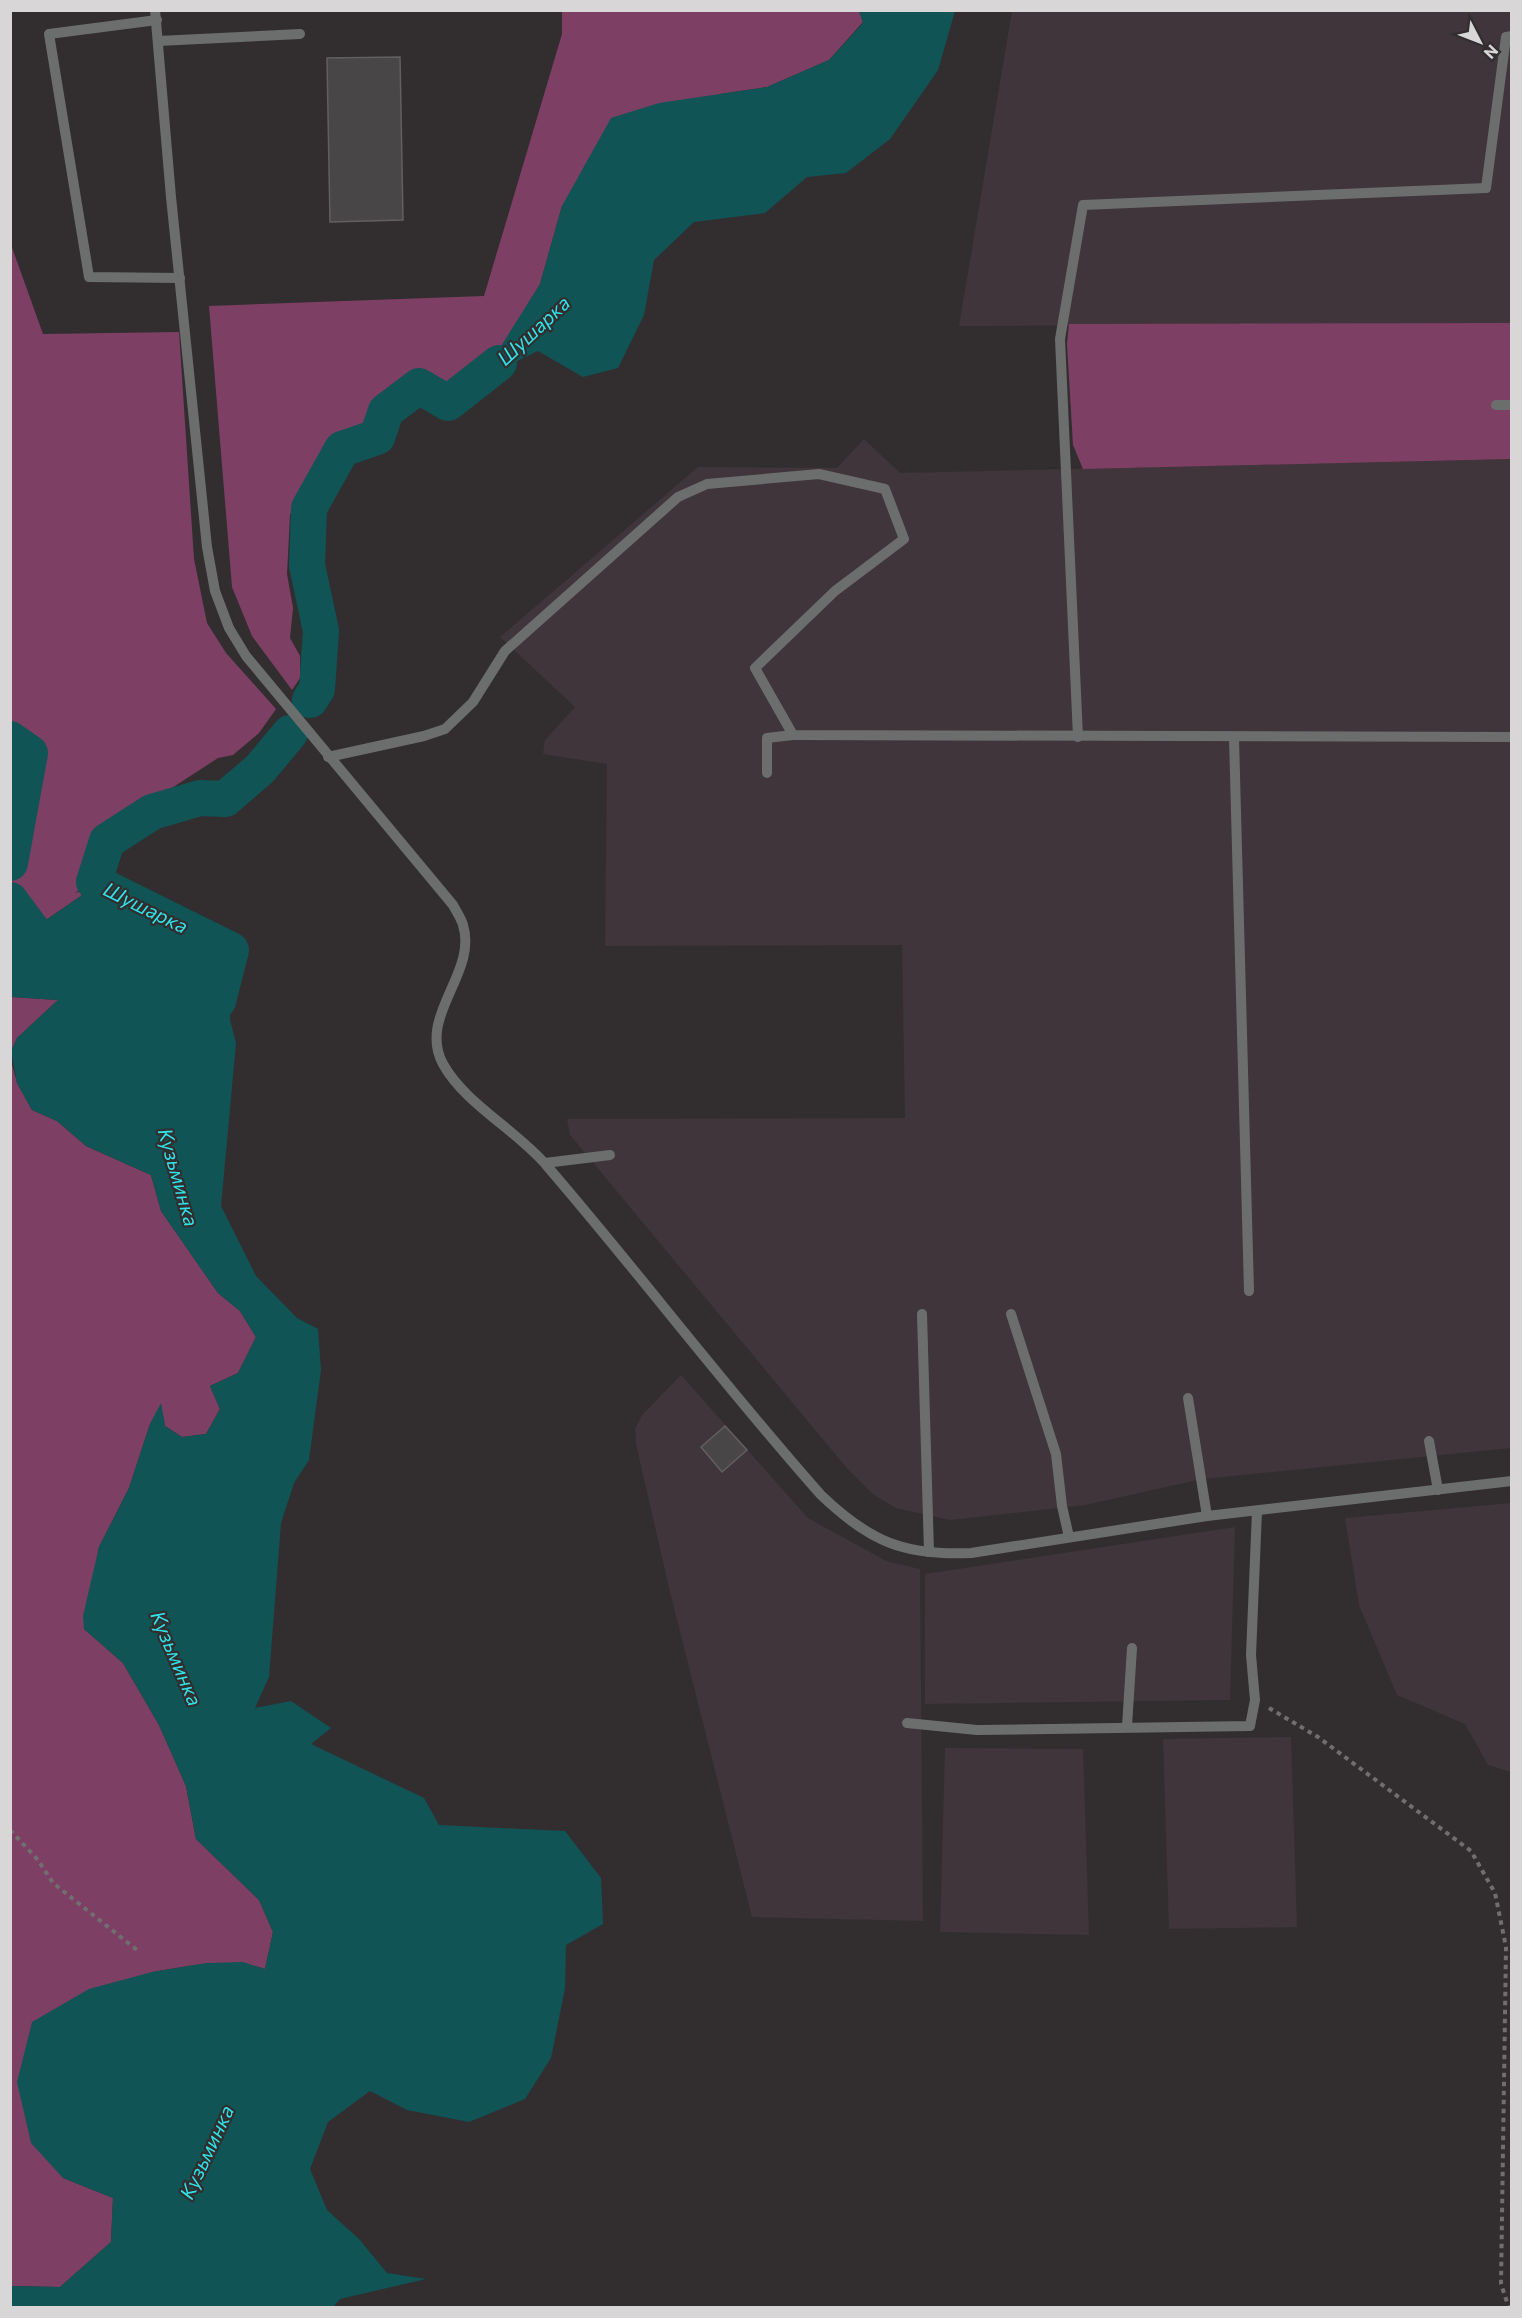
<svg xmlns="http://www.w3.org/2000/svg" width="1522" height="2318" viewBox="0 0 1522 2318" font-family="Commissioner,sans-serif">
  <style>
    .built { fill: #3f353a }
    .green { fill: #7e3f65 }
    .water { fill: #105455 }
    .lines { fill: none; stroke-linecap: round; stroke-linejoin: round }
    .river { stroke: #105455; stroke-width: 36 }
    .building { fill: #494647; stroke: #635f61; stroke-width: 1.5 }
    .path { stroke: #716e6f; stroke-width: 4; stroke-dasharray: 4.5 4.5; stroke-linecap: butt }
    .service { stroke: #6c6e6e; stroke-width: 10 }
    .labels { text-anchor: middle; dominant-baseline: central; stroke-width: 4.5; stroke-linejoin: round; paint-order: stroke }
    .water-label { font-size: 20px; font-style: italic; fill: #2ee4e8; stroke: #322e30 }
  </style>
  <rect width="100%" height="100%" fill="#322e30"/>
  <g class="built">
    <path d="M1012,11H1511V323L959,326Z"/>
    <path d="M864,439L900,473L1511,459V1448L1202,1479L1085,1505L950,1520L896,1508L874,1495L846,1467L570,1135L567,1119L905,1118L902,945L605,946L607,764L543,754L545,740L575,707L500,637L698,467L837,468Z"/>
    <path d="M681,1375L808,1518L886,1561L920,1569L923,1921L752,1917L670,1592L636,1444L635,1429L642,1415Z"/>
    <path d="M1511,1503H1512L1511,1772L1488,1765L1465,1724L1397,1695L1359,1605L1345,1518Z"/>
    <path d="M1235,1527L1230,1700L925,1704V1574Z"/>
    <path d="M1291,1737L1297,1927L1169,1929L1163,1739Z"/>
    <path d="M945,1748L1083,1749L1089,1935L940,1932Z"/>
  </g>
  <g class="green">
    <path d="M562,11H859L863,22L829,60L767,87L720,94L562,206L540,284L509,335L491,362L456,388L445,393L420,374L402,379L372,403L364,423L331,445L308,475L290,515L287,574L293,608L290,638L300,656V678L292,690L252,636L232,587L209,306L484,296L562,34Z"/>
    <path d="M10,242L43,334L179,332L194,559L207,623L226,653L276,709L259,733L233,755L218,758L161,795L177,815L144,826L129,821L124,836L112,842L86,885L75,893L94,887L43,922L11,926Z"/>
    <path d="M1511,323V459L1083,469L1073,445L1067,344L1069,324Z"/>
    <path d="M11,997L58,1000L17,1038L11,1051Z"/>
    <path d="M10,1057L17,1083L32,1110L57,1121L86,1146L151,1175L161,1211L218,1293L240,1311L256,1337L238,1373L210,1386L220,1409L206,1434L182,1437L165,1426L161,1405L150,1424L129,1488L99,1547L84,1629L123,1663L159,1725L186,1786L196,1839L259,1900L273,1932L265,1969C227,1957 190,1966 152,1972L63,2178L113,2198L111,2242L60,2287L10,2286Z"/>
  </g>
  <g class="water">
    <path d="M859,11H955L938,70L890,139L846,173L807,177L765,213L694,222L654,260L644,315L618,368L583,377L538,351L499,370L465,398L456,388L491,362L540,284L562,206L611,118L659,103L767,87L829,60L863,23Z"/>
    <path d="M94,887L232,954L230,1020L236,1043L221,1206L256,1276L297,1318L318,1329L321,1370L309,1460L294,1483L281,1523L269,1677L255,1708L291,1701L331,1728L311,1744L424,1798L439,1825L565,1831L601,1878L603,1924L566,1945L565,1988L551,2058L525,2099L469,2122L407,2110L370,2091L328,2122L310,2169L327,2210L359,2239L387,2273L426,2279L340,2299L333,2307H11V2286L60,2287L111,2242L113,2198L63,2178L31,2143L17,2082L32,2022L89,1989L152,1972L207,1963L243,1962L265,1969L273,1932L259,1900L196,1839L186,1786L159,1725L123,1663L84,1629L83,1616L99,1547L129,1488L150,1424L161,1403L165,1426L182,1437L206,1434L220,1409L210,1386L238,1373L256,1337L240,1311L218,1293L161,1211L151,1175L86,1146L57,1121L32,1110L17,1083L11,1051L17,1038L58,1000L11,997V926L43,922Z"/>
  </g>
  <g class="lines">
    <g class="river">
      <path d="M310,700L317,689L321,631L307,565L309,508L342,449L377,437L386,411L419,386L448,403L499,363"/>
      <path d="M10,739L30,753L10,863"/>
      <path d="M10,900L56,962"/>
      <path d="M218,1001L231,950L94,882L107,841L152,812L200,798L225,799L260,769L290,733"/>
    </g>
  </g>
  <g class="building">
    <path d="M400,57L403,220L330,222L327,58Z"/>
    <path d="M725,1426L747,1450L722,1472L701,1447Z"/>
  </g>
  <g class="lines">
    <g class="path">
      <path d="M1269,1708L1318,1737L1471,1851L1495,1893L1506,1947L1501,2284L1509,2308"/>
      <path d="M10,1830L38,1860L53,1883L137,1950"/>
    </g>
    <g class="service">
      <path d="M155,10L171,197L207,547L215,591L229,628L246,656L453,905C456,911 461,918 463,925C478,973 417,1016 443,1064C465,1104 518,1131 547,1166C640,1274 726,1388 821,1495C869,1541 903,1556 971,1553L1207,1516L1512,1481"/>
      <path d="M157,20L49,34L89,277L180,278"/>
      <path d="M158,41L300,34"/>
      <path d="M1496,405H1512"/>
      <path d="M1078,737L1060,339L1083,205L1486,188L1506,37L1512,36"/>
      <path d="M1234,738L1249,1291"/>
      <path d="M328,757L424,736L445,729L473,702L505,651L678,497L707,484L819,474L885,489L904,539L835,591L755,668L793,735L1512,737"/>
      <path d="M767,773V738L793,735"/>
      <path d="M545,1163L610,1155"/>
      <path d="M922,1314L929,1552"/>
      <path d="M1011,1314L1056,1454L1062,1506L1069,1537"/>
      <path d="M1188,1398L1207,1516"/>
      <path d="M1429,1441L1438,1490"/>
      <path d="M907,1723L977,1730L1250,1726L1255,1700L1251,1655L1257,1511"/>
      <path d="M1127,1726L1132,1648"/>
    </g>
  </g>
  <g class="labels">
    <g class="water-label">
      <text transform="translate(533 330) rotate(-43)">Шушарка</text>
      <text transform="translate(146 907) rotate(26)">Шушарка</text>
      <text transform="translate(179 1177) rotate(74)">Кузьминка</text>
      <text transform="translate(177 1658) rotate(67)">Кузьминка</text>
      <text transform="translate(206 2152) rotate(-65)">Кузьминка</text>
    </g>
  </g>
  <rect width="1522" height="2318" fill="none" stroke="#d8d6d7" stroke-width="24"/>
  <g transform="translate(1480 42) rotate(132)" stroke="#322e30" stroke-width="4.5" paint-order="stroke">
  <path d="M0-4.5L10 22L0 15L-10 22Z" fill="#d8d6d7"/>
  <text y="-9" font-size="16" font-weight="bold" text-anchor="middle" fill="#d8d6d7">N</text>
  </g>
</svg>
